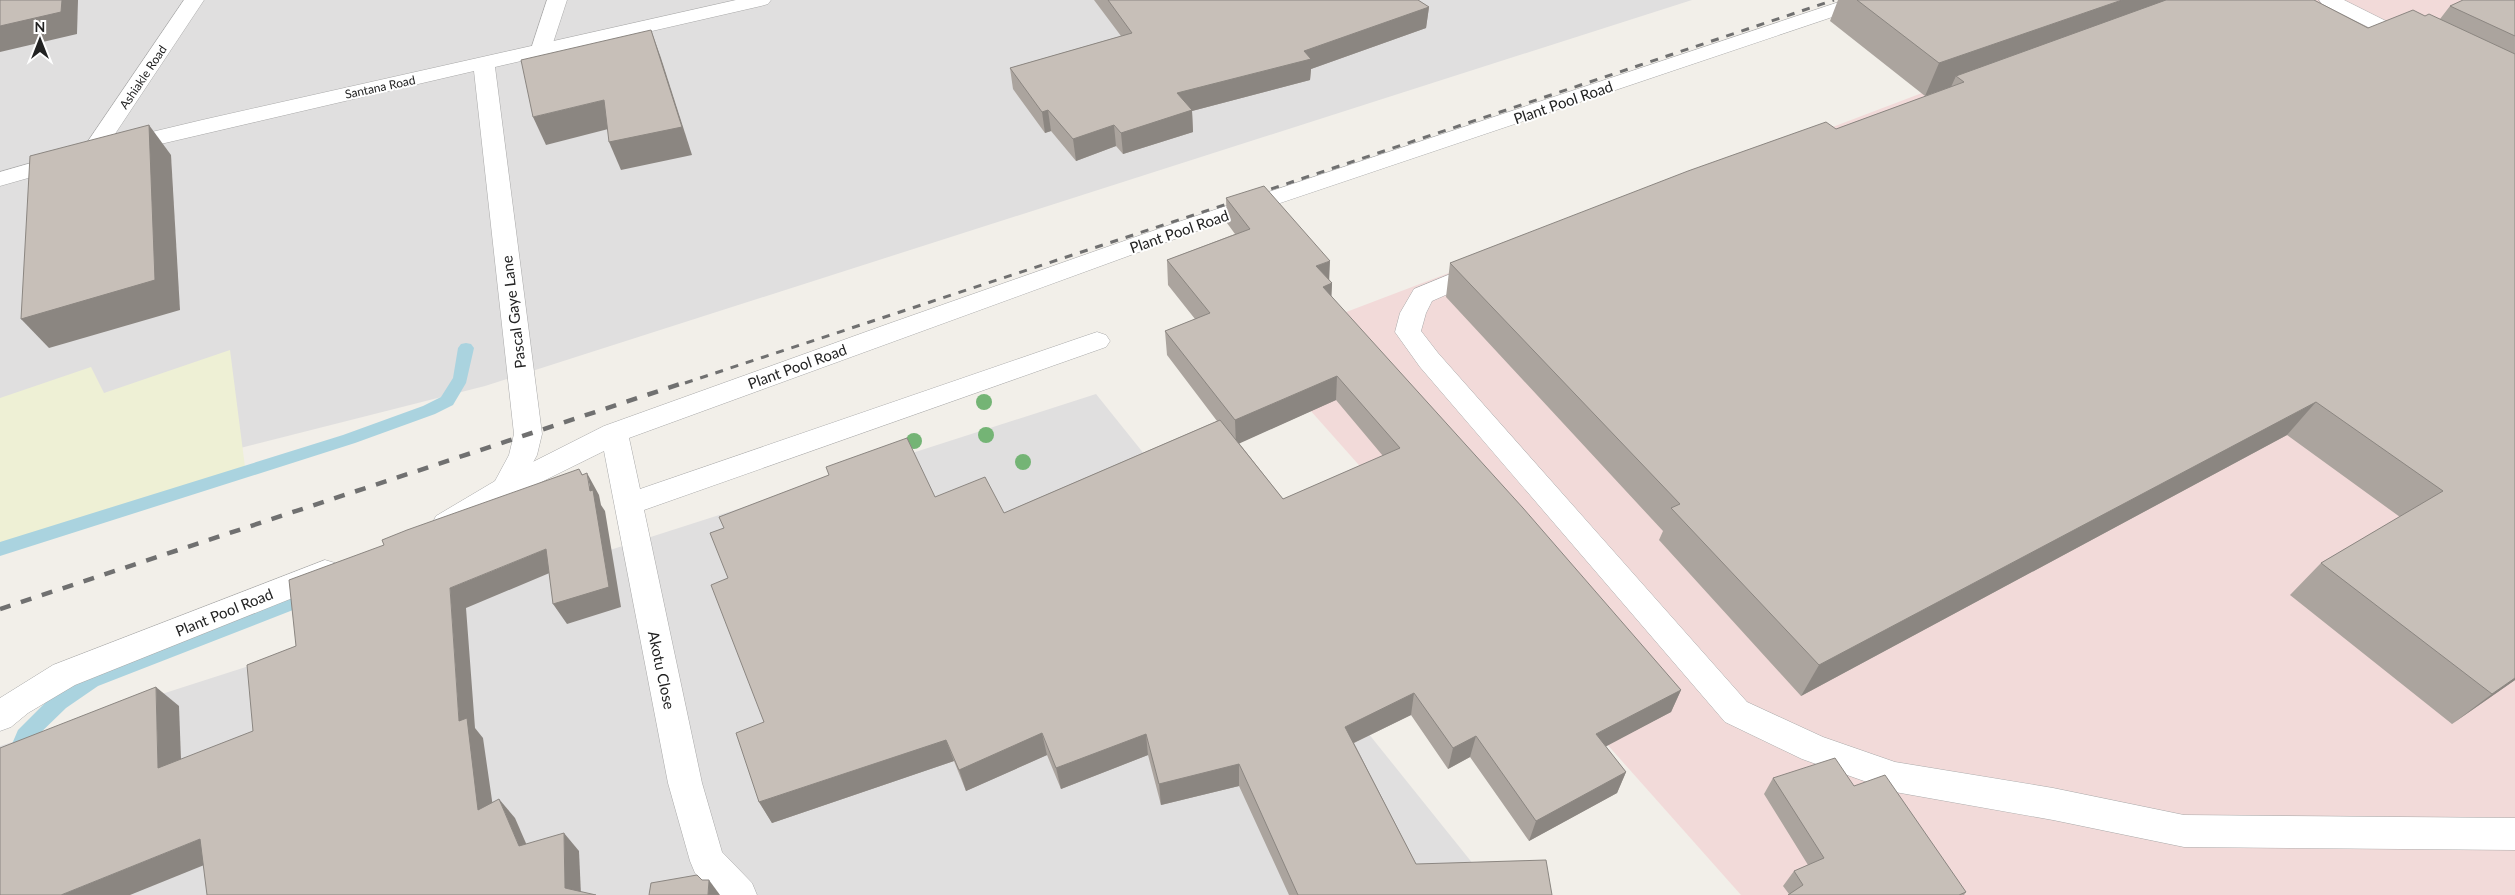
<svg xmlns="http://www.w3.org/2000/svg" width="2515" height="895" viewBox="0 0 2515 895" font-family="Lato,sans-serif">
  <style>
    .residential { fill: #e0dfdf }
    .commercial { fill: #f2dad9 }
    .farmland { fill: #eef0d5 }
    .lines { fill: none; stroke-linecap: round; stroke-linejoin: round }
    .stream { fill: #aad3df; fill-rule: evenodd }
    .service-casing { stroke: #a9a9a9; stroke-width: 1 }
    .minor-casing { stroke: #a9a9a9; stroke-width: 1 }
    .tertiary-casing { stroke: #a9a9a9; stroke-width: 1 }
    .service { fill: #fff; fill-rule: evenodd }
    .minor { fill: #fff; fill-rule: evenodd }
    .tertiary { fill: #fff; fill-rule: evenodd }
    .rail-far1 { stroke: #707070; stroke-width: 3; stroke-dasharray: 8 8; stroke-linecap: butt }
    .rail { stroke: #707070; stroke-width: 4.5; stroke-dasharray: 11 11; stroke-linecap: butt }
    .tree { fill: #74b475 }
    .wall { fill: #aba49e; fill-rule: evenodd }
    .shaded-wall { fill: #8b8681 }
    .building { fill: #c7bfb8; stroke: #8b8681 }
    .labels { text-anchor: middle; dominant-baseline: central; stroke-width: 4; stroke-linejoin: round; paint-order: stroke }
    .far-street-label { font-size: 12px; fill: #222; stroke: #fff }
    .street-label { font-size: 15px; fill: #222; stroke: #fff }
  </style>
  <rect width="100%" height="100%" fill="#f2efe9"/>
  <g class="residential">
    <path d="M0,0H1692L485,386L0,509Z"/>
    <path d="M1096,394L1498,895H0V746Z"/>
  </g>
  <path class="commercial" d="M2167,0H2515V895H1741L1254,347Z"/>
  <path class="farmland" d="M230,350L245,467L0,545V398L91,367L104,393Z"/>
  <g class="lines">
    <g class="stream">
      <path d="M466,343L471,344L474,348L466,383L453,405L435,414L355,443L0,556V542L343,435L423,406L441,397L453,378L458,348L461,344Z"/>
      <path d="M310,589L316,591L319,596L316,601L98,686L66,708L32,741L23,764L16,767L9,764L6,758L18,730L52,696L84,674Z"/>
    </g>
    <defs>
      <g id="service">
        <path d="M2319,0H2344L2418,37L2421,41L2418,45L2411,47L2404,45L2322,4Z"/>
        <path d="M1482,261L1491,263L1494,269L1491,275L1432,301L1426,313L1421,331L1438,353L1747,702L1823,737L1895,762L2053,788L2184,815L2515,818V850L2184,847L2053,820L1895,792L1802,759L1725,722L1420,367L1395,332L1400,313L1414,289Z"/>
      </g>
      <g id="minor">
        <path d="M184,0H204L99,158L91,160L83,158L80,153Z"/>
        <path d="M547,0H567L551,49L548,53L541,55L534,53L531,49Z"/>
        <path d="M1845,0H1874L1871,4L1194,232L629,438L640,489L1088,335L1097,332L1106,335L1110,341L1106,347L644,510L702,783L722,852L752,883L757,895H715L695,873L690,861L668,783L604,451L505,500L495,497L491,489L495,481L604,426L885,325L1178,222Z"/>
      </g>
      <g id="tertiary">
        <path d="M736,0H771L768,4L761,6L495,67L542,434L537,455L515,497L456,532L446,535L436,532L432,524L436,516L495,481L509,455L514,434L474,71L122,153L114,151L111,146L114,141L202,120Z"/>
        <path d="M66,153L74,155L77,160L74,165L0,186V172Z"/>
        <path d="M325,560L335,563L340,572L335,581L75,685L28,713L11,727L0,731V698L53,665Z"/>
      </g>
    </defs>
    <use href="#service" class="service-casing"/>
    <use href="#minor" class="minor-casing"/>
    <use href="#tertiary" class="tertiary-casing"/>
    <use href="#service" class="service"/>
    <use href="#minor" class="minor"/>
    <use href="#tertiary" class="tertiary"/>
    <g class="rail-far1">
      <path d="M1256,194L1834,0"/>
      <path d="M685,383L1239,200"/>
    </g>
    <path class="rail" d="M0,609L689,381"/>
  </g>
  <g class="tree">
    <circle cx="984" cy="402" r="8"/>
    <circle cx="986" cy="435" r="8"/>
    <circle cx="914" cy="441" r="8"/>
    <circle cx="1023" cy="462" r="8"/>
  </g>
  <g class="wall">
    <path d="M1094,0H1418L1429,7L1426,28L1311,69L1310,80L1192,111L1193,132L1123,154L1116,146L1076,161L1051,131L1045,133L1013,89L1010,68L1121,36Z"/>
    <path d="M1838,0H2314L2368,28L2425,16L2440,19L2450,6L2515,0V680L2452,724L2290,595L2321,563L2400,517L2287,435L1801,696L1659,540L1663,531L1446,297L1450,263L1836,129L1951,87L1925,96L1830,21Z"/>
    <path d="M1226,198L1332,283L1331,296L1681,690L1671,712L1605,746L1626,772L1617,793L1529,841L1470,757L1448,769L1411,715L1354,743L1416,864L1552,895H1289L1239,786L1161,805L1148,755L1061,789L1047,755L966,791L954,761L772,823L759,802L764,722L935,497L1004,513L1217,421L1167,355L1165,331L1195,319L1168,285L1167,260L1235,234L1227,223ZM1336,400L1383,456L1283,499L1239,443Z"/>
    <path d="M1773,778L1966,892L1964,895H1788L1789,894L1783,886L1794,871L1808,865L1764,794Z"/>
  </g>
  <g class="shaded-wall">
    <path d="M62,0H78L77,34L0,52V26Z"/>
    <path d="M2122,0H2190L1956,76L1951,87L1925,96L1939,63Z"/>
    <path d="M1429,7L1426,28L1311,69L1310,80L1192,111L1193,132L1123,154L1121,133L1177,93L1304,51Z"/>
    <path d="M651,30L661,58L692,155L621,170L609,142Z"/>
    <path d="M604,100L616,127L546,145L533,117Z"/>
    <path d="M1048,110L1051,131L1045,133L1042,112Z"/>
    <path d="M149,125L171,155L180,310L49,348L21,319Z"/>
    <path d="M1114,125L1116,146L1076,161L1073,139Z"/>
    <path d="M1330,261L1329,284L1332,283L1331,308L1322,312L1316,266Z"/>
    <path d="M1337,376L1336,400L1236,445L1235,420Z"/>
    <path d="M2316,402L2287,435L1801,696L1819,665Z"/>
    <path d="M579,469L590,487L587,473L599,495L601,505L605,511L621,607L567,624L553,604L582,475Z"/>
    <path d="M546,549L559,569L466,608L475,728L483,738L496,828L478,810L459,721L450,588Z"/>
    <path d="M2515,678V680L2452,724L2492,694Z"/>
    <path d="M156,687L179,706L182,786L158,768Z"/>
    <path d="M1681,690L1671,712L1588,756L1596,734Z"/>
    <path d="M1414,693L1411,715L1343,748L1345,727Z"/>
    <path d="M1042,733L1047,755L966,791L959,770Z"/>
    <path d="M1146,734L1148,755L1061,789L1056,768Z"/>
    <path d="M1476,736L1470,757L1448,769L1453,748Z"/>
    <path d="M946,740L954,761L772,823L759,802Z"/>
    <path d="M1239,764V786L1161,805L1159,784Z"/>
    <path d="M1626,772L1617,793L1529,841L1536,821Z"/>
    <path d="M499,799L515,818L535,864L519,846Z"/>
    <path d="M564,833L579,851L581,895L565,888Z"/>
    <path d="M200,839L224,857L130,895H61Z"/>
    <path d="M709,880L720,895H708Z"/>
  </g>
  <g class="building">
    <path d="M0,0H62L61,12L0,26Z"/>
    <path d="M1108,0H1418L1429,7L1304,51L1311,59L1177,93L1192,110L1121,133L1114,125L1073,139L1048,110L1042,112L1010,68L1132,33Z"/>
    <path d="M1857,0H2122L1939,63Z"/>
    <path d="M2166,0H2314L2368,28L2413,10L2425,16L2429,14L2515,54V678L2492,694L2321,563L2443,491L2316,402L1819,665L1671,508L1680,504L1450,263L1688,171L1826,122L1836,129L1964,82L1956,76Z"/>
    <path d="M2463,0H2515V36L2450,6Z"/>
    <path d="M651,30L682,127L609,142L604,100L533,117L521,60Z"/>
    <path d="M149,125L155,280L21,319L30,156Z"/>
    <path d="M1264,186L1330,261L1316,266L1332,283L1323,287L1523,508L1681,690L1596,734L1626,772L1536,821L1476,736L1453,748L1414,693L1345,727L1416,864L1546,860L1552,895H1298L1239,764L1159,784L1146,734L1056,768L1042,733L959,770L946,740L759,802L736,733L764,722L711,585L728,578L710,533L724,528L719,517L829,475L826,467L907,438L935,497L985,477L1004,513L1220,420L1283,499L1400,448L1337,376L1235,420L1165,331L1210,313L1167,260L1250,229L1226,198Z"/>
    <path d="M579,469L582,475L587,473L590,491L593,490L609,587L553,604L546,549L450,588L459,721L467,718L478,810L499,799L519,846L564,833L565,888L596,895H207L200,839L61,895H0V748L156,687L158,768L253,731L247,665L296,646L289,580L384,545L382,540L407,530Z"/>
    <path d="M1835,758L1854,786L1885,775L1966,892L1959,895H1788L1803,885L1794,871L1824,858L1773,778Z"/>
    <path d="M697,875L702,880H709L708,895H649L651,883Z"/>
  </g>
  <g class="labels">
    <g class="far-street-label">
      <text transform="translate(143 77) rotate(-56)">Ashiakle Road</text>
      <text transform="translate(380 87) rotate(-12)">Santana Road</text>
    </g>
    <g class="street-label">
      <text transform="translate(1563 102) rotate(-19)">Plant Pool Road</text>
      <text transform="translate(1179 231) rotate(-19)">Plant Pool Road</text>
      <text transform="translate(513 312) rotate(-97)">Pascal Gaye Lane</text>
      <text transform="translate(797 366) rotate(-20)">Plant Pool Road</text>
      <text transform="translate(224 612) rotate(-22)">Plant Pool Road</text>
      <text transform="translate(662 670) rotate(78)">Akotu Close</text>
    </g>
  </g>
  <g transform="translate(40 40)" stroke="#ffffff" stroke-width="4" paint-order="stroke">
  <path d="M0-4L9 19L0 12L-9 19Z" fill="#222222"/>
  <text y="-8" font-size="14" font-weight="bold" text-anchor="middle" fill="#222222">N</text>
  </g>
</svg>
